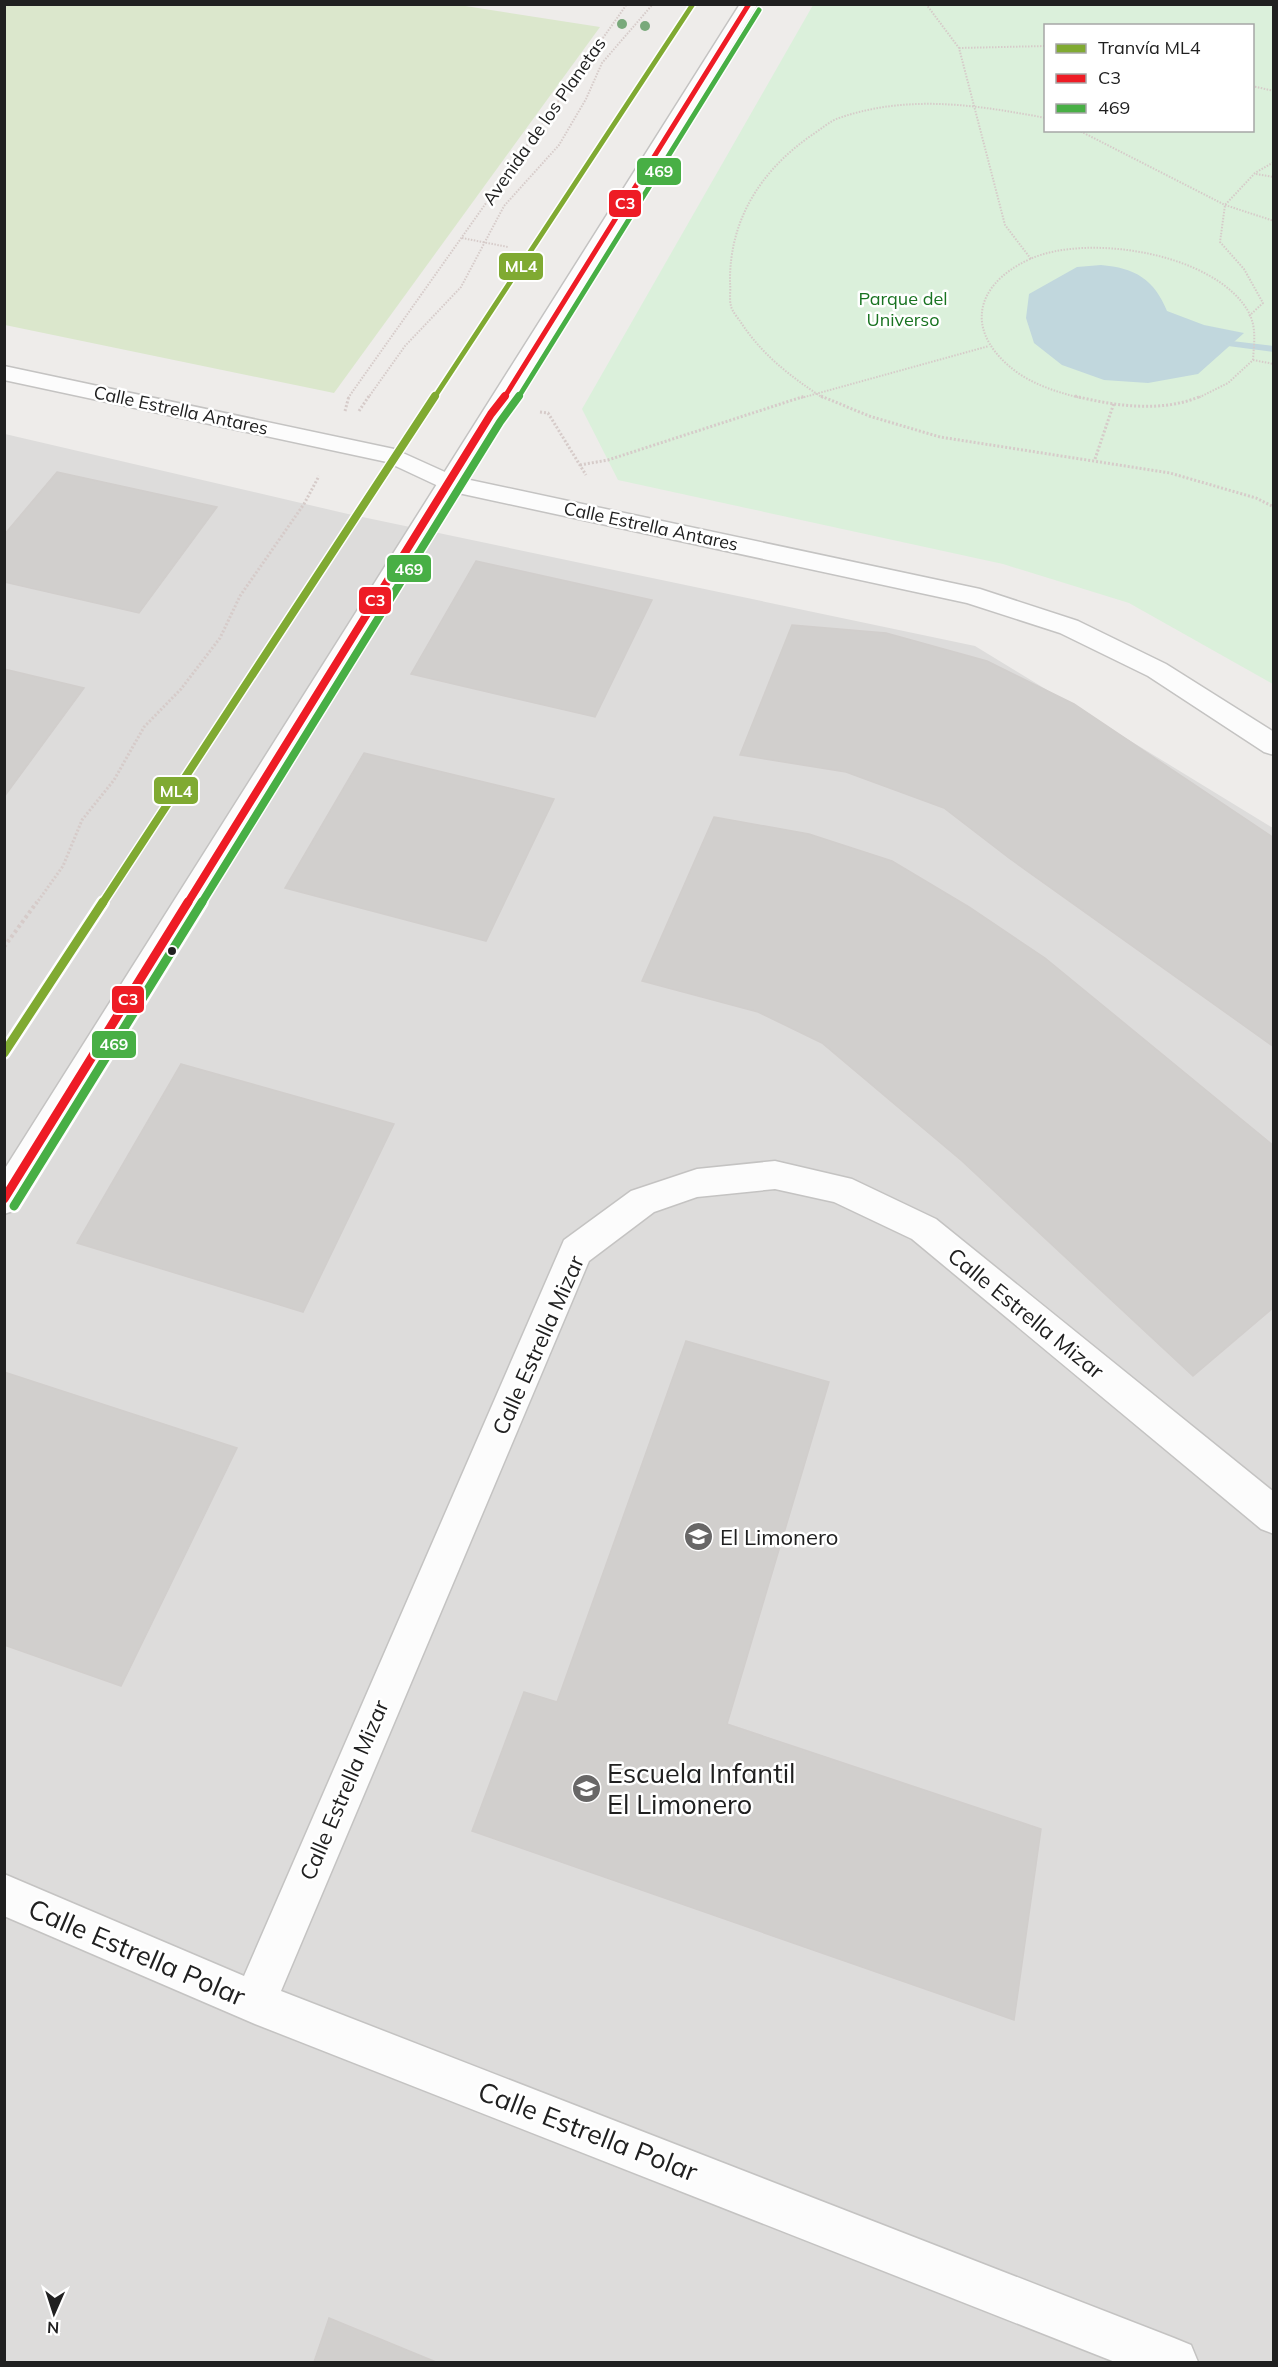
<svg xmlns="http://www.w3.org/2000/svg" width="1278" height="2367" viewBox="0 0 1278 2367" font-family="Mulish,sans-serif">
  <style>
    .residential { fill: #dddcdb }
    .grass { fill: #dbe7cc }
    .park { fill: #dbf0db; fill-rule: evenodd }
    .water { fill: #c1d7dd }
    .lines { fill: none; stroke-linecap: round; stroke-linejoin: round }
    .stream { fill: #c1d7dd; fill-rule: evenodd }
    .building { fill: #d1cfcd; stroke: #d1cecc; stroke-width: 1.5 }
    .minor-casing { stroke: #c4c3c2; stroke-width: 3 }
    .tertiary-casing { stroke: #c4c3c2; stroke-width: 3 }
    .path-far2 { stroke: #d6cbc9; stroke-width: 2; stroke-dasharray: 1.5 1.5; stroke-linecap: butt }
    .path-far1 { stroke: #d6cbc9; stroke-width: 3; stroke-dasharray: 2 2; stroke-linecap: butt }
    .path { stroke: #d6cbc9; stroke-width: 4; stroke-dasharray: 3 3; stroke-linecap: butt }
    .minor { fill: #fcfcfc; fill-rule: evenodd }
    .tertiary { fill: #fcfcfc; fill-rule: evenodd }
    .bus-1-far2-casing { stroke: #fff; stroke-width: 8 }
    .bus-1-far1-casing { stroke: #fff; stroke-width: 11 }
    .bus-1-casing { stroke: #fff; stroke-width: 14 }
    .bus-2-far2-casing { stroke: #fff; stroke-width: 8 }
    .bus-2-far1-casing { stroke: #fff; stroke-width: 11 }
    .bus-2-casing { stroke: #fff; stroke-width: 14 }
    .bus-1-far2 { stroke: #ee1c25; stroke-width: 5 }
    .bus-1-far1 { stroke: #ee1c25; stroke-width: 8 }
    .bus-1 { stroke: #ee1c25; stroke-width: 9 }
    .bus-2-far2 { stroke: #48af45; stroke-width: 5 }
    .bus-2-far1 { stroke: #48af45; stroke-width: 8 }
    .bus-2 { stroke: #48af45; stroke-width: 9 }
    .tram-1-far2-casing { stroke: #fff; stroke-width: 8 }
    .tram-1-far1-casing { stroke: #fff; stroke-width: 11 }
    .tram-1-casing { stroke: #fff; stroke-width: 14 }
    .tram-1-far2 { stroke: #80aa32; stroke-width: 5 }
    .tram-1-far1 { stroke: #80aa32; stroke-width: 8 }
    .tram-1 { stroke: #80aa32; stroke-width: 9 }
    .tree { fill: #79a97b }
    .bus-dot { fill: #202020; stroke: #fff; stroke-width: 2 }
    .labels { text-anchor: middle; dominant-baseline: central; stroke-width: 5; stroke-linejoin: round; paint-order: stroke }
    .far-street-label { font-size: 18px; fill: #202020; stroke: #fff }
    .far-park-label { font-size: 18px; fill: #197321; stroke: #fff }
    .street-label { font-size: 22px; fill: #202020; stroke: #fff }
    .poi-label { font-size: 22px; fill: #202020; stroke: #fff; text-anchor: start }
    .near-poi-label { font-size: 27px; fill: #202020; stroke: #fff; text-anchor: start }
    .near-street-label { font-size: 27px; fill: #202020; stroke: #fff }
    .line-badge { stroke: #fff; stroke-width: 2 }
    .badge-label { font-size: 16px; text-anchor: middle; font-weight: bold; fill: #fff }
  </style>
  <rect width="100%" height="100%" fill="#eeecea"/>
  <path class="residential" d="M5,434L348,514L975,646L1273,828V2362H5Z"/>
  <path class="grass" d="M459,5L600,27L334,393L5,325V5Z"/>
  <path class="park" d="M813,5H1273V684L1129,603L1003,564L618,480L582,409ZM1046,26H1252V130H1046Z"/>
  <path class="water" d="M1101,265C1135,268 1154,279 1167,311L1204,325L1244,333L1198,374L1148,383L1104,380L1062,365L1034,343L1026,318L1029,294L1077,267Z"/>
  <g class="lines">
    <path class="stream" d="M1232,341L1274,346V352L1228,346L1226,344Z"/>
  </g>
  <g class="building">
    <path d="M57,472L217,507L139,613L4,582V535Z"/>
    <path d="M476,561L652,600L595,717L411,674Z"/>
    <path d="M792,625L886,633L987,661L1074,704L1274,838V1047L1009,858L944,808L846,772L740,755Z"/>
    <path d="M4,669L84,688L4,797Z"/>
    <path d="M364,753L554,799L486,941L285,888Z"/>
    <path d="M714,817L809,834L892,861L969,907L1045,958L1274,1146V1307L1193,1376L962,1161L822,1043L758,1012L642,981Z"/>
    <path d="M181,1064L394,1124L303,1312L77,1243Z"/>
    <path d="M686,1341L829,1382L727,1724L1041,1829L1014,2020L472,1831L524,1692L557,1702Z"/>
    <path d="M4,1372L237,1448L121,1686L4,1645Z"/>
    <path d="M329,2318L436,2362H314Z"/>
  </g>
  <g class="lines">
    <defs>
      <g id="minor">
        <path d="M4,366L394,449L456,477L980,589L1078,621L1166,664L1274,732V755L1264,752L1148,676L1060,633L967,603L449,491L387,462L4,380Z"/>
        <path d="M775,1161L852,1179L936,1219L1274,1492V1534L1261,1529L912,1239L834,1202L775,1189L697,1197L654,1212L589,1261L281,1991L1174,2338L1191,2345L1198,2362H1115L255,2024L4,1916V1874L244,1976L564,1240L631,1191L697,1169Z"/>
      </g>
      <path id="tertiary" d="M740,4H758L512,405L500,418L16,1210L4,1214V1170Z"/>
    </defs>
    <use href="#minor" class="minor-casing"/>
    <use href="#tertiary" class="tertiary-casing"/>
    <g class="path-far2">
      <path d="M926,4L959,48L1005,225L1031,259"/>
      <path d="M959,48L1046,46"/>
      <path d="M1252,86L1274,91"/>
      <path d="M1078,130L1225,205L1274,221"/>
      <path d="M1256,174L1274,177"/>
      <path d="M462,238L508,247"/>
      <path d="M1249,316L1263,303L1244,269L1220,242L1225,205L1255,173L1274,162"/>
      <path d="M1253,360L1274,364"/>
      <path d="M348,398L627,4"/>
      <path d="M368,398L405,346L461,287L504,206L559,145L586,99L602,63L653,4"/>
      <path d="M801,398L989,346"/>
      <path d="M823,398C790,376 762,355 740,321C737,317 732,311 731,306C729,299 731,290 730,283C729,220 761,170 812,135C821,129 830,121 839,118C909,94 976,105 1046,118"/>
      <path d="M1081,398C1060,393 1037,386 1018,373C965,335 971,286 1030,259C1088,233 1214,253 1248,311C1257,327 1254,343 1253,360L1228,383L1198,398"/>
    </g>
    <g class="path-far1">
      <path d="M821,396L869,416L940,437L1170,473L1256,498L1274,507"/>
      <path d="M1075,396C1114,406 1163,413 1201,396"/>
      <path d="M345,411L349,396"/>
      <path d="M359,411L369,396"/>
      <path d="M540,412L548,413L586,475"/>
      <path d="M1095,459L1114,403"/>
      <path d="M580,465L608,460L805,396"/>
      <path d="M36,904L63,866L82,820L114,780L144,727L181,689L220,638L240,596L304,504L319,476"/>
    </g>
    <path class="path" d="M4,947L37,902"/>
    <use href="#minor" class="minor"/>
    <use href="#tertiary" class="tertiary"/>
    <defs>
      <path id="bus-1-far2" d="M504,398L749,4"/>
      <path id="bus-1-far1" d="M187,904L491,414L505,396"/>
      <path id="bus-1" d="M4,1199L188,902"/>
      <path id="bus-2-far2" d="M518,398L759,10"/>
      <path id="bus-2-far1" d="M201,904L500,422L519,396"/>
      <path id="bus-2" d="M14,1206L202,902"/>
    </defs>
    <use href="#bus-1-far2" class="bus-1-far2-casing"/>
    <use href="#bus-1-far1" class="bus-1-far1-casing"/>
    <use href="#bus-1" class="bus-1-casing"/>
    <use href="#bus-2-far2" class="bus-2-far2-casing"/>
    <use href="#bus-2-far1" class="bus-2-far1-casing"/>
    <use href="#bus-2" class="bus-2-casing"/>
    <use href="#bus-1-far2" class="bus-1-far2"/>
    <use href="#bus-1-far1" class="bus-1-far1"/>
    <use href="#bus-1" class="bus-1"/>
    <use href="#bus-2-far2" class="bus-2-far2"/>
    <use href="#bus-2-far1" class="bus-2-far1"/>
    <use href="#bus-2" class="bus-2"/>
    <defs>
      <path id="tram-1-far2" d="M434,398L693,4"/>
      <path id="tram-1-far1" d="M102,904L435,396"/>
      <path id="tram-1" d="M4,1053L103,902"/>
    </defs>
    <use href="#tram-1-far2" class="tram-1-far2-casing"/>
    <use href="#tram-1-far1" class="tram-1-far1-casing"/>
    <use href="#tram-1" class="tram-1-casing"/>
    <use href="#tram-1-far2" class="tram-1-far2"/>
    <use href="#tram-1-far1" class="tram-1-far1"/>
    <use href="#tram-1" class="tram-1"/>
  </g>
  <g class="tree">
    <circle cx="622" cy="24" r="5"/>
    <circle cx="645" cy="26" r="5"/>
  </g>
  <defs>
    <symbol id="school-disc" viewBox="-11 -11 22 22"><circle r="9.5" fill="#686767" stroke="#fff"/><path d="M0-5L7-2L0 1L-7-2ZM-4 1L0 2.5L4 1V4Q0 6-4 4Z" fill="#fff"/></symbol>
  </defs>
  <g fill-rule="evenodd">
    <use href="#school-disc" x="682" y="1520" width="33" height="33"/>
    <use href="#school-disc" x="570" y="1772" width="33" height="33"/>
  </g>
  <circle class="bus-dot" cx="172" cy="951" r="5"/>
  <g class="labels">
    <g class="far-street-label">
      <text transform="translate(544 121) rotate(-55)">Avenida de los Planetas</text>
      <text transform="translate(181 410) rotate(12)">Calle Estrella Antares</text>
      <text transform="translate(651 526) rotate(12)">Calle Estrella Antares</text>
    </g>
    <g class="far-park-label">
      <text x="903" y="298">Parque del<tspan x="903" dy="21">Universo</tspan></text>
    </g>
    <g class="street-label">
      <text transform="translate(1026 1313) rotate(39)">Calle Estrella Mizar</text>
      <text transform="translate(538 1345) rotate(-66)">Calle Estrella Mizar</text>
      <text transform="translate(344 1790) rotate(-67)">Calle Estrella Mizar</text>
    </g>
    <g class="poi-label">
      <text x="720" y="1537">El Limonero</text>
    </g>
    <g class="near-poi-label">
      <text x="607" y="1773">Escuela Infantil<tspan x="607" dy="31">El Limonero</tspan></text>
    </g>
    <g class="near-street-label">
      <text transform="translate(137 1952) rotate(23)">Calle Estrella Polar</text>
      <text transform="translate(588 2131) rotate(21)">Calle Estrella Polar</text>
    </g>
  </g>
  <g class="line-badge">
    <rect x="636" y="157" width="46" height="29" rx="6" fill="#48af45"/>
    <rect x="608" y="189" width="34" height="29" rx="6" fill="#ee1c25"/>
    <rect x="498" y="252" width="46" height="29" rx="6" fill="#80aa32"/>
    <rect x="386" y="554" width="46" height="29" rx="6" fill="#48af45"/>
    <rect x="358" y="586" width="34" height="29" rx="6" fill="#ee1c25"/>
    <rect x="153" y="776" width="46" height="29" rx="6" fill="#80aa32"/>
    <rect x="111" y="985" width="34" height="29" rx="6" fill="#ee1c25"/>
    <rect x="91" y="1030" width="46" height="29" rx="6" fill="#48af45"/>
  </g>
  <g class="badge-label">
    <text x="659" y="177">469</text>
    <text x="625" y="209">C3</text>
    <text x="521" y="272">ML4</text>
    <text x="409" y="575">469</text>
    <text x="375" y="606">C3</text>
    <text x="176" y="797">ML4</text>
    <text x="128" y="1005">C3</text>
    <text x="114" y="1050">469</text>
  </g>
  <rect width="1278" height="2367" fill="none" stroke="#202020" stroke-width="12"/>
  <rect x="1044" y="24" width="210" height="108" fill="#ffffff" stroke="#a6a6a6" stroke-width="1.5"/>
  <rect x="1056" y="44" width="30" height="9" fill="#80aa32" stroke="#a6a6a6" stroke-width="1.5"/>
  <text x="1098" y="54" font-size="18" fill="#202020">Tranvía ML4</text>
  <rect x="1056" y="74" width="30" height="9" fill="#ee1c25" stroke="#a6a6a6" stroke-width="1.5"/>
  <text x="1098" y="84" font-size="18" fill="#202020">C3</text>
  <rect x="1056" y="104" width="30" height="9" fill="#48af45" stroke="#a6a6a6" stroke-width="1.5"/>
  <text x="1098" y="114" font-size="18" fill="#202020">469</text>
  <g transform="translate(54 2313) rotate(183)" stroke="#ffffff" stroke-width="4.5" paint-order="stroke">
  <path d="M0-4.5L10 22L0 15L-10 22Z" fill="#202020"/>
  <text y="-9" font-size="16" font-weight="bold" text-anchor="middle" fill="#202020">N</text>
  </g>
</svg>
